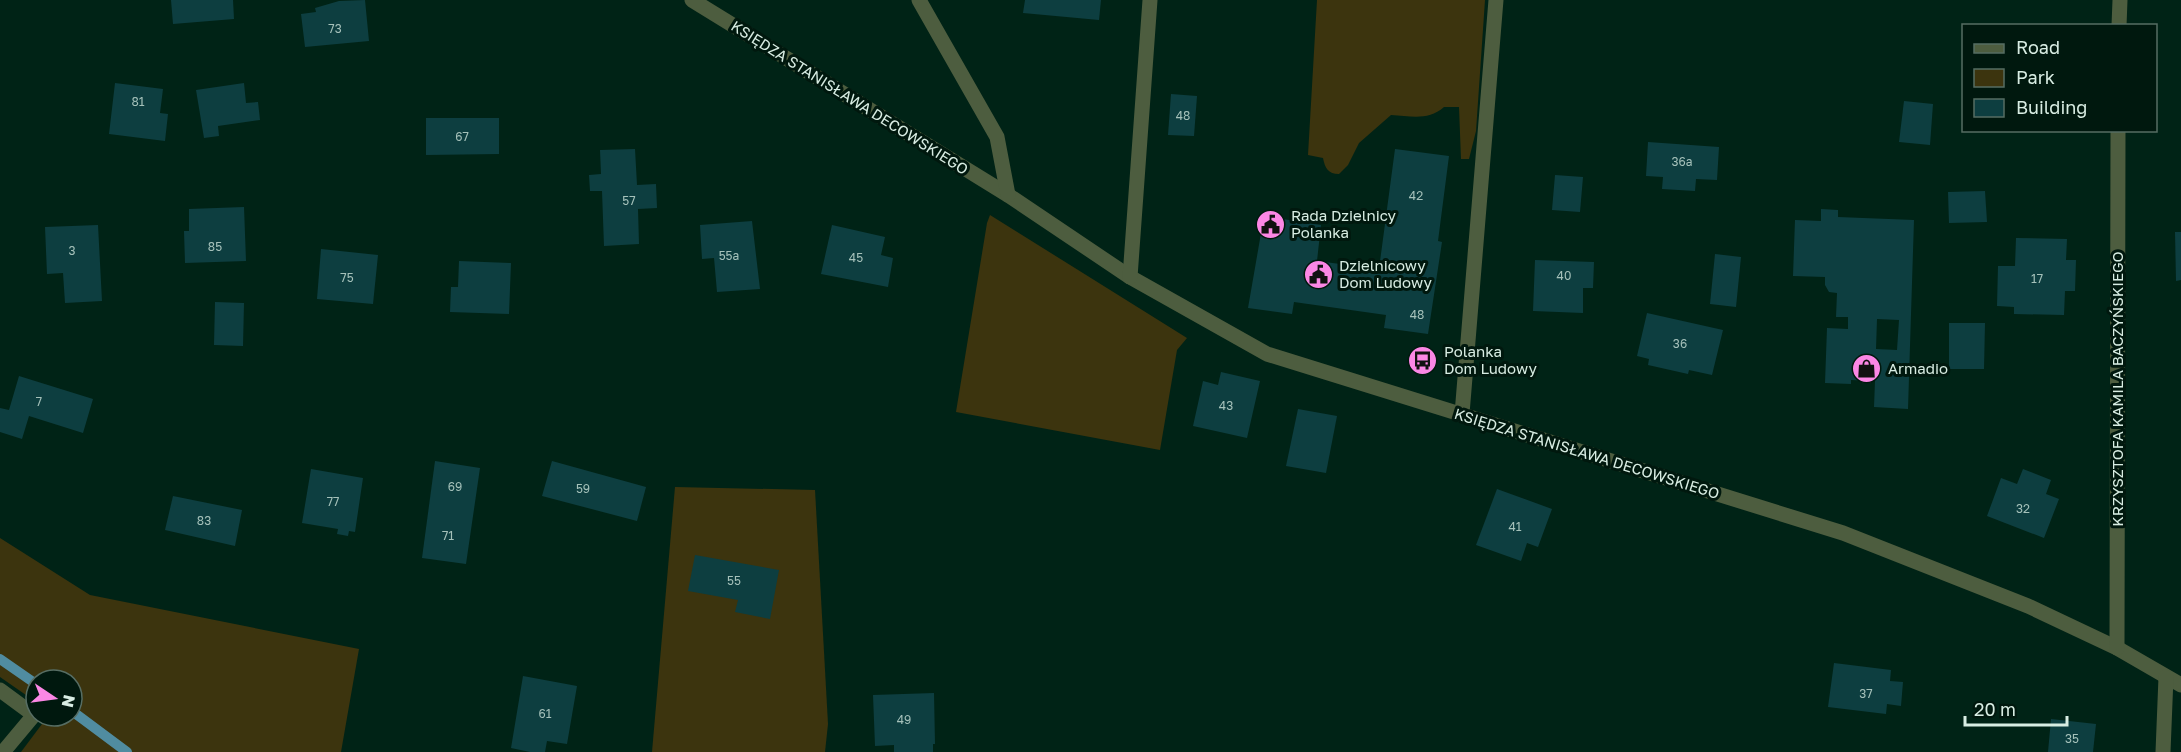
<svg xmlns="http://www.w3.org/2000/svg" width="2181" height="752" viewBox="0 0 2181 752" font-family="'Golos Text',sans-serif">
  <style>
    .green { fill: #3c340e }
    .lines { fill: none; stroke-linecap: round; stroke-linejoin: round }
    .stream { stroke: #508ca0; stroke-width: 10 }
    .building { fill: #0d3e40; fill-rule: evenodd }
    .minor { stroke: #4d5d3f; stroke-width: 15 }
    .labels { text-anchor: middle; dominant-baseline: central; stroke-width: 6; stroke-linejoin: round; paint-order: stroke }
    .number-label { font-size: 12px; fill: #a5c1ba }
    .street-label { font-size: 15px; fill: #d8ede3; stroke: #00180e }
    .poi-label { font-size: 15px; fill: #d8ede3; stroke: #00180e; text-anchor: start }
  </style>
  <rect width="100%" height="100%" fill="#002316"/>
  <g class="green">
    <path d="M1317,0H1485L1476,131L1469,159H1461L1459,107H1444C1428,121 1411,116 1391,115L1359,143L1348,165L1339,174C1328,174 1325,168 1323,158L1308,155Z"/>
    <path d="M990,215L1187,338L1177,350L1160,450L956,412L987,223Z"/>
    <path d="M675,487L815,490L828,724L825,752H652Z"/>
    <path d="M0,538L90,595L359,649L341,752H21L48,716H72V680H36V702L0,677Z"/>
  </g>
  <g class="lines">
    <g class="stream">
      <path d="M0,659L36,684"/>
      <path d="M72,711L127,752"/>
    </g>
  </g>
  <g class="building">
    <path d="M171,0H233L234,19L173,24Z"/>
    <path d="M365,0L369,41L305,47L301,14L316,12L315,8L339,1Z"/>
    <path d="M1025,0H1101L1099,20L1023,13Z"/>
    <path d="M115,83L163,89L160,113L168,114L165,141L109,134Z"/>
    <path d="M244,83L246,103L258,102L260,120L218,126L219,136L204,138L196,90Z"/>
    <path d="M1171,94L1197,96L1194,136L1168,135Z"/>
    <path d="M1904,101L1933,104L1930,145L1899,142Z"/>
    <path d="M426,118H499V154L426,155Z"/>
    <path d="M1648,142L1719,147L1717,180L1696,179L1695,191L1662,189L1663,177L1646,176Z"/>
    <path d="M635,149L637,185L656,184L657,208L638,209L639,244L604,246L602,191H590L589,175L601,174L600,150Z"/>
    <path d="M1395,149L1449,156L1438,241L1442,242L1428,334L1384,328L1386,315L1294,302L1292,314L1248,308L1264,216L1321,225L1317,261L1379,269Z"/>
    <path d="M1555,175L1583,177L1580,212L1552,210Z"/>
    <path d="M1985,191L1987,222L1949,223L1948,192Z"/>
    <path d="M244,207L246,261L185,263L184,231H189V209Z"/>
    <path d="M1821,209L1838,210V217L1914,220L1908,409L1874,407L1875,381L1851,380V384L1825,383L1827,328L1848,329V317H1836L1837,293L1829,292L1825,285V277L1793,276L1795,220L1821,221ZM1877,319L1899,320L1897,350L1876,349Z"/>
    <path d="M752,221L760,289L717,292L714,258L702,259L700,225Z"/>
    <path d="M98,225L102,301L65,303L63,273L47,274L45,227Z"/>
    <path d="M832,225L885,237L881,255L893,258L888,287L821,274Z"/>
    <path d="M2175,232H2181V280L2176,281Z"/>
    <path d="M2016,238L2067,239L2066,260H2076L2075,291H2065L2064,315L2014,314V307L1997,306L1998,266H2015Z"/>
    <path d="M321,249L378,255L373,304L317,299Z"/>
    <path d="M1715,254L1741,257L1736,307L1710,304Z"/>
    <path d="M1535,260L1594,262L1593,288H1583V313L1533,311Z"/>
    <path d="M459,261L511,263L509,314L450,312L451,287H458Z"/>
    <path d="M215,302L244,303L243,346L214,345Z"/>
    <path d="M1647,313L1723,330L1712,375L1689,370L1688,374L1648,365L1649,359L1637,356Z"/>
    <path d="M1949,323H1985L1984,369H1949Z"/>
    <path d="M1221,372L1260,381L1247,438L1193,426L1203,381L1218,385Z"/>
    <path d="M19,376L93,399L83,433L29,416L22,439L0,432V408L9,410Z"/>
    <path d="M1298,409L1337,416L1326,473L1286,466Z"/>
    <path d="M435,461L480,468L466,564L422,558Z"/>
    <path d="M552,461L646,487L637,521L542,496Z"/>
    <path d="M311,469L363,478L355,532L349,531L348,536L337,534L338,529L302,523Z"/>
    <path d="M2023,469L2051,480L2046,494L2059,499L2044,538L1987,516L2001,478L2017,484Z"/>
    <path d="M1497,489L1552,509L1538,547L1527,543L1521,561L1476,545Z"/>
    <path d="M173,496L242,510L235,546L165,530Z"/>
    <path d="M695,555L779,570L770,619L735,612L738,600L688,591Z"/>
    <path d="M1834,663L1891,670L1890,681L1903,682L1901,706L1887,704L1886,714L1828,707Z"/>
    <path d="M523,676L577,686L567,744L547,741L545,752H530L511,748Z"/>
    <path d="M934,693L935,744H933V752H894V745L875,746L873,695Z"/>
    <path d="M2051,719L2096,724L2093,752H2048Z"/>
  </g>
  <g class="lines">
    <g class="minor">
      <path d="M692,0L1008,195L1130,277L1267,354L1843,533L2028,606L2117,648L2181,685"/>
      <path d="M919,0L997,137L1008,195"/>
      <path d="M2119,26L2120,0"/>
      <path d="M1130,277L1150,0"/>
      <path d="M1462,414L1496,0"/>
      <path d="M2117,648L2118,130"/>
      <path d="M0,690L34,715L3,752"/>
      <path d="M2163,752L2166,677"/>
    </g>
  </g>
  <defs>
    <symbol id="civic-disc" viewBox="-11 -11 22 22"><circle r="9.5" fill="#fb87e5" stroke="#00180e"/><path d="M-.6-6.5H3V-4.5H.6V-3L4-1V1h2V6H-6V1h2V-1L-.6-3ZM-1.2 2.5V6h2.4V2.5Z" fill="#111"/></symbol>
    <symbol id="bus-disc" viewBox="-11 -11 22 22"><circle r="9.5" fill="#fb87e5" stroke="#00180e"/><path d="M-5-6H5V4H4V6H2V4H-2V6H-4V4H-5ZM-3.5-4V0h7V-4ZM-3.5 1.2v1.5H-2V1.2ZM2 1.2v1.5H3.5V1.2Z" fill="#111"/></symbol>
    <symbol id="shop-disc" viewBox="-11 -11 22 22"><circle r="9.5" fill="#fb87e5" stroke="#00180e"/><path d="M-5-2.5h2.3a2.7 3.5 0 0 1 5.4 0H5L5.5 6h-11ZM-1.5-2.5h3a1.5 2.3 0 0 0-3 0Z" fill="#111"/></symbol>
  </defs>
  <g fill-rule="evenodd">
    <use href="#civic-disc" x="1254" y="208" width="33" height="33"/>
    <use href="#civic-disc" x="1302" y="258" width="33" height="33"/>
    <use href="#bus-disc" x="1406" y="344" width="33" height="33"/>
    <use href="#shop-disc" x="1850" y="352" width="33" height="33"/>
  </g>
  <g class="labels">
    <g class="number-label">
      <text x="335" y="28">73</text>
      <text x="138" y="101">81</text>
      <text x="1183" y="115">48</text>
      <text x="462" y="136">67</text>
      <text x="1682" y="161">36a</text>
      <text x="1416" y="195">42</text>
      <text x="629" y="200">57</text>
      <text x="215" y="246">85</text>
      <text x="72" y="250">3</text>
      <text x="729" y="255">55a</text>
      <text x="856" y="257">45</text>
      <text x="1564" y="275">40</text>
      <text x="347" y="277">75</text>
      <text x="2037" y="278">17</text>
      <text x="1417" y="314">48</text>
      <text x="1680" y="343">36</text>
      <text x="39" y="401">7</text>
      <text x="1226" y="405">43</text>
      <text x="455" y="486">69</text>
      <text x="583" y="488">59</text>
      <text x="333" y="501">77</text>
      <text x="2023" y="508">32</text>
      <text x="204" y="520">83</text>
      <text x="1515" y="526">41</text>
      <text x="448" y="535">71</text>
      <text x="734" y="580">55</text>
      <text x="1866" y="693">37</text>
      <text x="545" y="713">61</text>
      <text x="904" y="719">49</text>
      <text x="2072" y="738">35</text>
    </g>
    <g class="street-label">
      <text transform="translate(850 97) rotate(32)">KSIĘDZA STANISŁAWA DECOWSKIEGO</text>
      <text transform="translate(2117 389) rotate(-90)">KRZYSZTOFA KAMILA BACZYŃSKIEGO</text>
      <text transform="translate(1587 453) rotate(17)">KSIĘDZA STANISŁAWA DECOWSKIEGO</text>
    </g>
    <g class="poi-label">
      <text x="1291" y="215">Rada Dzielnicy<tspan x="1291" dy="17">Polanka</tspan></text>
      <text x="1339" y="265">Dzielnicowy<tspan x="1339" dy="17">Dom Ludowy</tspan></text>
      <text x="1444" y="351">Polanka<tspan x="1444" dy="17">Dom Ludowy</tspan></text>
      <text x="1888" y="368">Armadio</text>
    </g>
  </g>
  <rect x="1962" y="24" width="195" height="108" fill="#00180e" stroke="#566d63" stroke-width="1.5"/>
  <rect x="1974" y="44" width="30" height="9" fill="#4d5d3f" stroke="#566d63" stroke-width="1.5"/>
  <text x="2016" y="54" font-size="18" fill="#d8ede3">Road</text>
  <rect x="1974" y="69" width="30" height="18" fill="#3c340e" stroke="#566d63" stroke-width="1.5"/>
  <text x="2016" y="84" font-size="18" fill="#d8ede3">Park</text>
  <rect x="1974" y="99" width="30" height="18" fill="#0d3e40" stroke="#566d63" stroke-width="1.5"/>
  <text x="2016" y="114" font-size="18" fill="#d8ede3">Building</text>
  <g transform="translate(54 698) rotate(103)"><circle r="28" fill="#00180e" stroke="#566d63" stroke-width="1.5"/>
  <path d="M0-4.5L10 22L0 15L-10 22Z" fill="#fb87e5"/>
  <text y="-9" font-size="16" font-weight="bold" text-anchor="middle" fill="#d8ede3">N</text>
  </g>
  <path d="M1965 716v9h102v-9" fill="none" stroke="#d8ede3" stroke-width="3"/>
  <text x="1974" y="716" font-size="18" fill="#d8ede3" stroke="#00180e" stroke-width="4.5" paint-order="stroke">20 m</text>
</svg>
